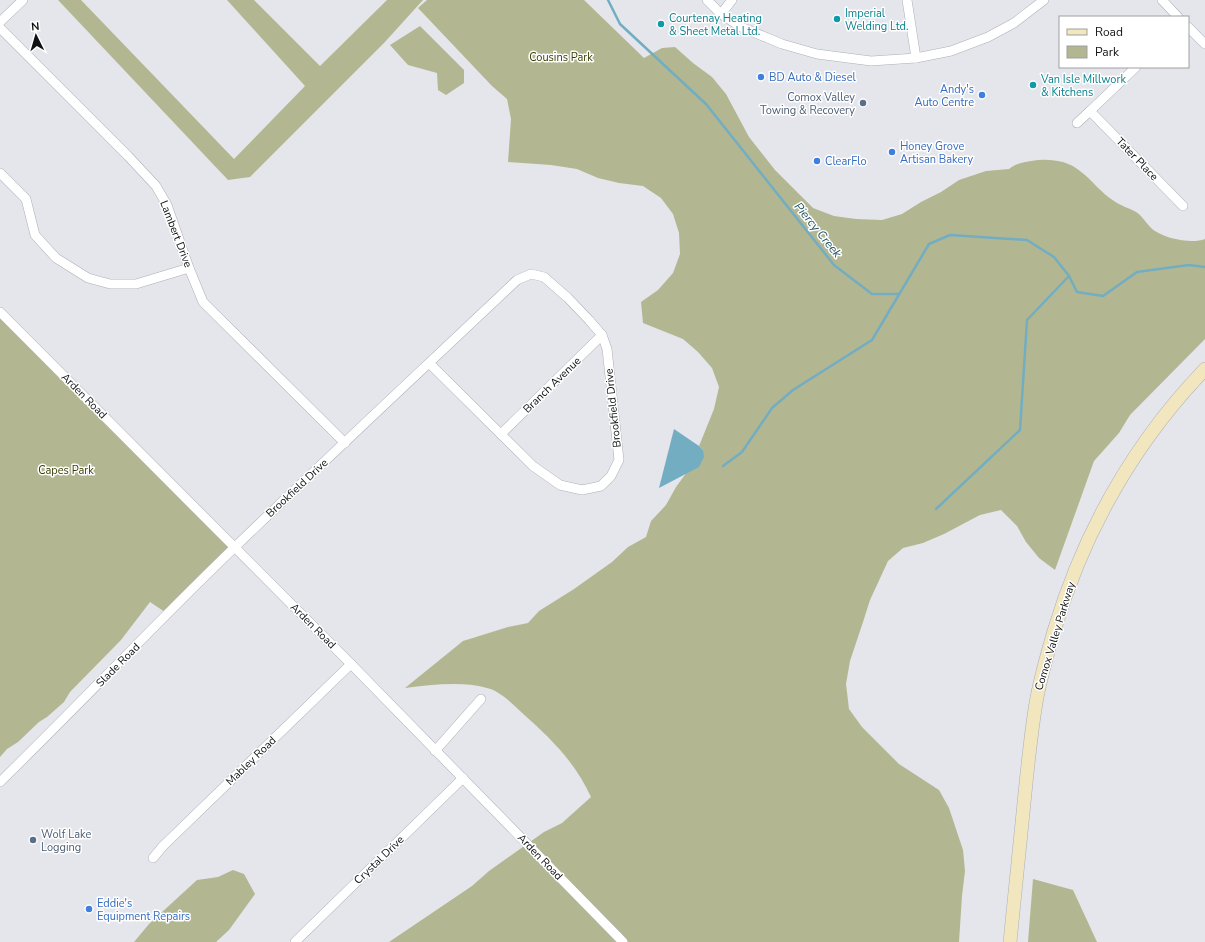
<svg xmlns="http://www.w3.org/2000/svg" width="1205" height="942" viewBox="0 0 1205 942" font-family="'Nunito Sans',sans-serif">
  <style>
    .green { fill: #b3b791 }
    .water { fill: #72adc2 }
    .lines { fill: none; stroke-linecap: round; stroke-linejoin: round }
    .stream { stroke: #72adc2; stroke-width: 2.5 }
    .minor-casing { stroke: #aeafb6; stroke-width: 10 }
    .secondary-casing { stroke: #aeafb6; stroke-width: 14 }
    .minor { stroke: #fff; stroke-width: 9 }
    .secondary { stroke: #f1e6be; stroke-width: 13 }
    .culture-dot { fill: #0f9aa8; stroke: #fff; stroke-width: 1.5 }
    .shop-dot { fill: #3f7fe0; stroke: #fff; stroke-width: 1.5 }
    .service-dot { fill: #5c6f8a; stroke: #fff; stroke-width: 1.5 }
    .labels { text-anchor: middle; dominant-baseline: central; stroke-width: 3; stroke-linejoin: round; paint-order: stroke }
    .culture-label { font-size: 11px; fill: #0d838f; stroke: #fff; text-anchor: start }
    .park-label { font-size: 11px; fill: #3a3d00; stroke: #fff }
    .shop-label { font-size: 11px; fill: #366cbe; stroke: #fff; text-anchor: start }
    .service-label { font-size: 11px; fill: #4e5e75; stroke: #fff; text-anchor: end }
    .street-label { font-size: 11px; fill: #101113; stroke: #fff }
    .water-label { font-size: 12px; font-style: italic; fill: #1f5161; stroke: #fff }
  </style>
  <rect width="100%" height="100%" fill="#e4e6ec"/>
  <g class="green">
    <path d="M58,0H81L234,159L305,86L227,0H254L320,66L387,0H423L384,43L250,177L228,180Z"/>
    <path d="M427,0H584L644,58L662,48L675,47L693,63L712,77L726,94L749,137L775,170L813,208L834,216L856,219L882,220L902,214L921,202L941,192L959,180L986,171L1009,169C1016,163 1022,163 1031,161C1048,158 1067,160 1080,171C1092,180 1101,193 1114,201C1121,206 1129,208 1136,212C1144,217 1148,227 1155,231C1167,239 1192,244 1205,239V339L1130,415L1119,433L1094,461L1055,570L1039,558L1026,542L1017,526L1001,510L980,515L944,534L923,543L903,548L888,561L870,600L864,619L850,661L846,684L849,709L862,727L899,764L939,790L949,808L963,850L965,871L962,896L959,942H389L472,886L489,871L544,832L562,823L591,797C574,760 549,737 520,711C512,703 498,690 487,688C461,681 431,685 405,688L463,641L508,627L528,623L539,611L574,589L612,562L628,547L646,537L651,521L666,505L676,487L703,450L699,446L714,409L719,387L712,368L698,352L683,339L643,323L641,302L658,290L673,273L680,254L679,233L673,214L661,198L643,186L619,183L598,178L577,169L551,165L508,162L511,119L507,99L492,86L418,8Z"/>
    <path d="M420,26L464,70V83L446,95L438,90L437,73L408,65L390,45Z"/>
    <path d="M0,312L234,547L168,614L150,602L121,640L70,692L64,702L47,717L39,722L18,742L7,749L0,757Z"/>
    <path d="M233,870L244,874L255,894L229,930L216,942H134L149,924L197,880L218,877Z"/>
    <path d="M1033,879L1073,890L1097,942H1028Z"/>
  </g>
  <path class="water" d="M674,429L699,446L703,450L704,457L699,467L659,488Z"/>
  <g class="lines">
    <g class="stream">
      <path d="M608,0L620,24L706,104L834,265L872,294H899"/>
      <path d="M723,466L742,452L772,408L793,390L872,340L929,244L950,235L1027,240L1054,257L1069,276L1077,292L1103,296L1137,272L1189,265L1205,267"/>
      <path d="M936,509L1020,430L1027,320L1069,276"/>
    </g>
    <defs>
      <g id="minor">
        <path d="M707,0L721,14L741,27L782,44L817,54L871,61L916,58L951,51L988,37L1014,23L1044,0"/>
        <path d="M907,0L916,58"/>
        <path d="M1162,0L1178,17"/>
        <path d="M721,14L732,0"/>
        <path d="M0,22L23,0"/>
        <path d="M1188,27L1205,44"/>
        <path d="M0,28L128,156L156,186L167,205L189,268L203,302L345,443"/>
        <path d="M1136,67L1090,111L1183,206"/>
        <path d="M1077,123L1090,111"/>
        <path d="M0,173L26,199L35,235L56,258L88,278L110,284H136L189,268"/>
        <path d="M0,312L351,664L623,942"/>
        <path d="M501,434L602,335"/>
        <path d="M435,751L481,699"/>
        <path d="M0,782C79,705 155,624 235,547C328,457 423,369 517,280L531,274L544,277L568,298L589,320L602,335L607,349L619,460L611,476L601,486L582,490L560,485L533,466L429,363"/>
        <path d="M153,858L163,846L351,664"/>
        <path d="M295,942L463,778"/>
      </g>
      <path id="secondary" d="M1010,942C1015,892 1020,843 1025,793C1028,763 1031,733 1036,703C1040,679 1047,655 1054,631C1084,531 1133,444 1205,369"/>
    </defs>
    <use href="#minor" class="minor-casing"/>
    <use href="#secondary" class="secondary-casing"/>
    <use href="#minor" class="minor"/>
    <use href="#secondary" class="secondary"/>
  </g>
  <g class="culture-dot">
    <circle cx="837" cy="19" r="4"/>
    <circle cx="661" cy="24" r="4"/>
    <circle cx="1033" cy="85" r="4"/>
  </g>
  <g class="shop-dot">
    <circle cx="761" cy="77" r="4"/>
    <circle cx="982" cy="95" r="4"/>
    <circle cx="892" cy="152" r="4"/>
    <circle cx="817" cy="161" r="4"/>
    <circle cx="89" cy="909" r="4"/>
  </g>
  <g class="service-dot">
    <circle cx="863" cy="103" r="4"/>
    <circle cx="33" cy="840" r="4"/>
  </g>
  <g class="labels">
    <g class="culture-label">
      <text x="845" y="13">Imperial<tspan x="845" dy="13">Welding Ltd.</tspan></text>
      <text x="669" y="18">Courtenay Heating<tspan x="669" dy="13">&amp; Sheet Metal Ltd.</tspan></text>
      <text x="1041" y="79">Van Isle Millwork<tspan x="1041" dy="13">&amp; Kitchens</tspan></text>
    </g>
    <g class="park-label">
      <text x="561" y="57">Cousins Park</text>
      <text x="66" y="470">Capes Park</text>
    </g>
    <g class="shop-label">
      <text x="769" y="77">BD Auto &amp; Diesel</text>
      <text x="974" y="89" text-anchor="end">Andy's<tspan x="974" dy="13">Auto Centre</tspan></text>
      <text x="900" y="146">Honey Grove<tspan x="900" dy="13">Artisan Bakery</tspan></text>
      <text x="825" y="161">ClearFlo</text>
      <text x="97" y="903">Eddie's<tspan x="97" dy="13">Equipment Repairs</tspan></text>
    </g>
    <g class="service-label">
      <text x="855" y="97">Comox Valley<tspan x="855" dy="13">Towing &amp; Recovery</tspan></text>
      <text x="41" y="834" text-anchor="start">Wolf Lake<tspan x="41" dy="13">Logging</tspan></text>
    </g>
    <g class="street-label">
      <text transform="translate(1137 159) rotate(46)">Tater Place</text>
      <text transform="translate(176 234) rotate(69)">Lambert Drive</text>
      <text transform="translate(552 385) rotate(-44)">Branch Avenue</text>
      <text transform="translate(84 396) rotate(45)">Arden Road</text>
      <text transform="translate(613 408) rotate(-96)">Brookfield Drive</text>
      <text transform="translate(297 488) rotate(-43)">Brookfield Drive</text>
      <text transform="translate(313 626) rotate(45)">Arden Road</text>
      <text transform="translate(1055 636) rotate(-73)">Comox Valley Parkway</text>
      <text transform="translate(118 665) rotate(-45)">Slade Road</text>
      <text transform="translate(251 761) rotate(-44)">Mabley Road</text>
      <text transform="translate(540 857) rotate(46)">Arden Road</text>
      <text transform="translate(379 860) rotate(-44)">Crystal Drive</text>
    </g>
    <g class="water-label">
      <text transform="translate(818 230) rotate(51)">Piercy Creek</text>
    </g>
  </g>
  <rect x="1059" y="16" width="130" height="52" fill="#ffffff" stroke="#9fa0a1"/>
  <rect x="1067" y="29" width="20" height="6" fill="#f1e6be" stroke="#9fa0a1"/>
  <text x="1095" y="36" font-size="12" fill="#101113">Road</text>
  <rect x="1067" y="46" width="20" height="12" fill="#b3b791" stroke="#9fa0a1"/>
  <text x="1095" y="56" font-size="12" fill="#101113">Park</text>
  <g transform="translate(36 36) rotate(355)" stroke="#ffffff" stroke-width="3" paint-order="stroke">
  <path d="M0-3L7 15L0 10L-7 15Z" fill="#101113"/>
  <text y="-6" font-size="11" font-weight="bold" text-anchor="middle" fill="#101113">N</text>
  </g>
</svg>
